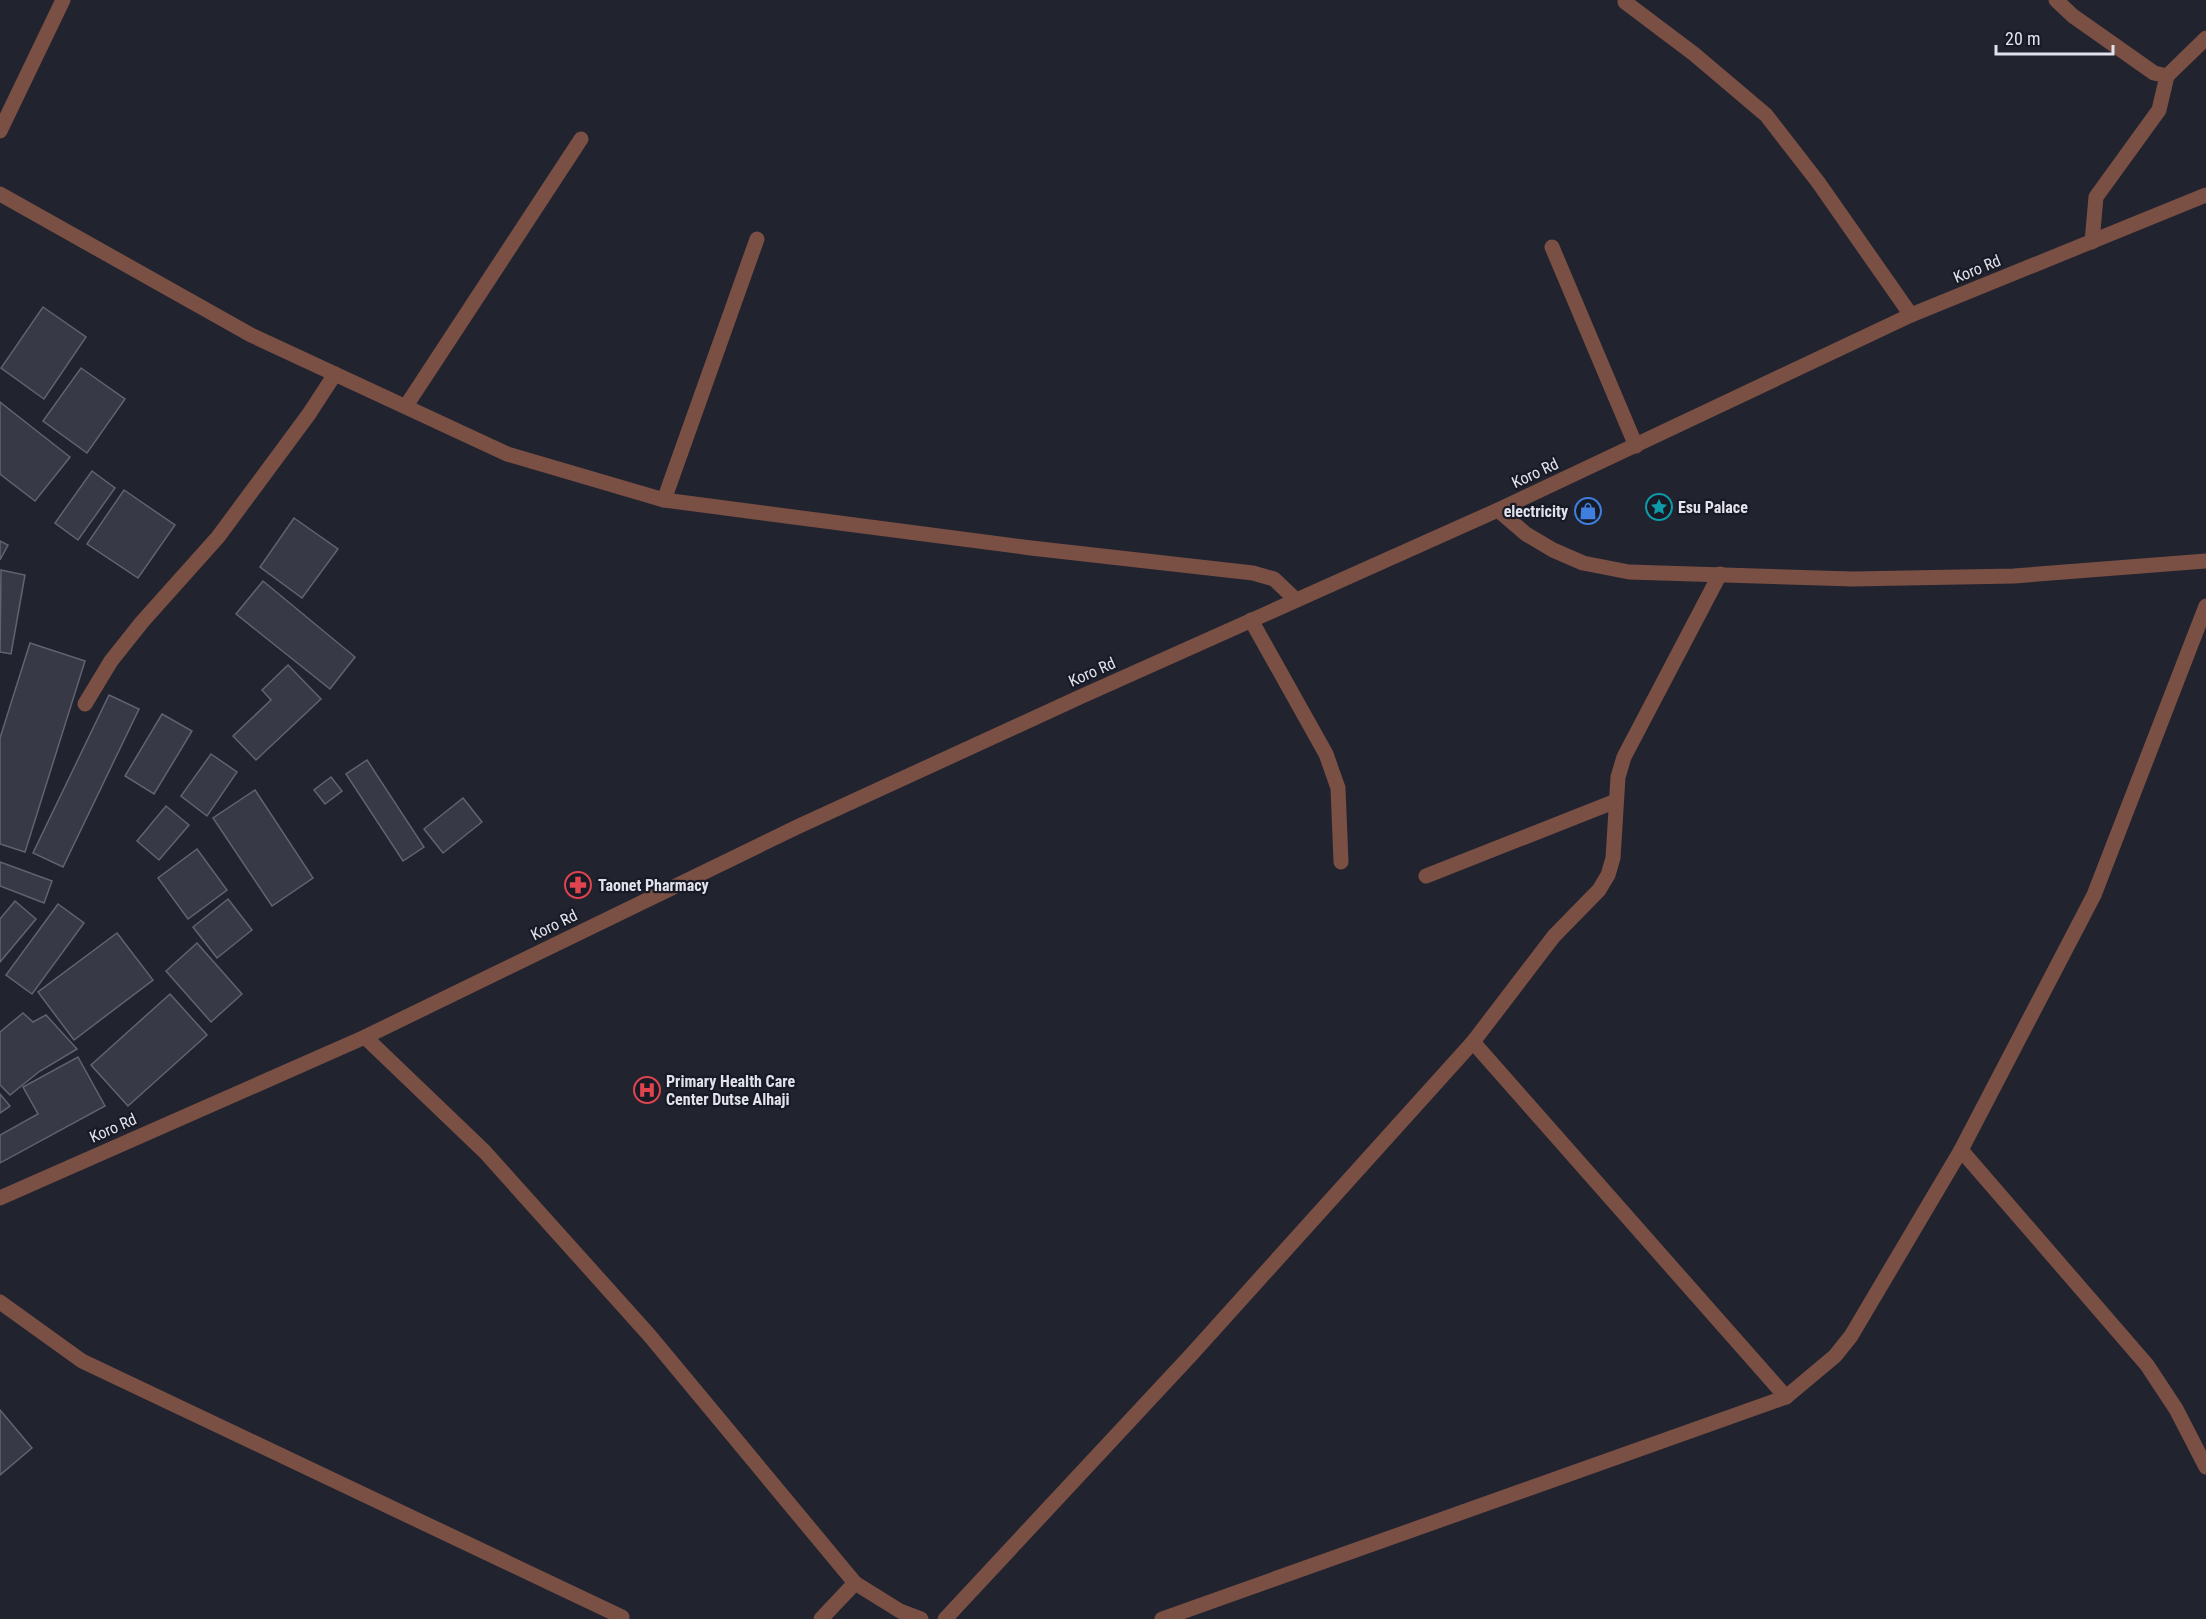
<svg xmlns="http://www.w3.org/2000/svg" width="2206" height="1619" viewBox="0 0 2206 1619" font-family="'Roboto Condensed',sans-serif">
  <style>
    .building { fill: #373946; stroke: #616372; stroke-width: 1.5 }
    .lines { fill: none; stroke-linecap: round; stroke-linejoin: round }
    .lane { stroke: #7a4f44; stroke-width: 15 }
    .street { stroke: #7a4f44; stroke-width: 15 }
    .labels { text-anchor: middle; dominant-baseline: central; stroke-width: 4.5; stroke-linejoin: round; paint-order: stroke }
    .street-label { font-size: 16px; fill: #e1e2eb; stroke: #181a25 }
    .poi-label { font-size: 16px; font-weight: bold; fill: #e1e2eb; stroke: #181a25; text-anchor: start }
  </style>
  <rect width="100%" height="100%" fill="#21232f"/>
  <g class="building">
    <path d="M43,307L86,337L44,399L1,368Z"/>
    <path d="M81,368L125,399L87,453L43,421Z"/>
    <path d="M0,402L70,457L35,501L0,474Z"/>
    <path d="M92,471L115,488L78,540L55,523Z"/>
    <path d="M124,490L175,525L138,578L87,544Z"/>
    <path d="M294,518L338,549L302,598L260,567Z"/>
    <path d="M0,541L8,545L0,560Z"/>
    <path d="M1,570L25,575L11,654L0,652Z"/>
    <path d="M263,581L355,657L330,689L236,614Z"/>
    <path d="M30,643L85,661L25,852L0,844V738Z"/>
    <path d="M288,665L321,699L256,760L233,736L271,700L262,690Z"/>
    <path d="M109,695L139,709L63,867L33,853Z"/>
    <path d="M162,714L192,731L154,794L125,776Z"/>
    <path d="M211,754L237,772L207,816L181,796Z"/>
    <path d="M367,760L424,847L403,861L346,774Z"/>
    <path d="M331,777L342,791L325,804L314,790Z"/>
    <path d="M255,790L313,878L272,906L213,818Z"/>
    <path d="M463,798L482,822L443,853L424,829Z"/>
    <path d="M166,806L189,825L159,860L137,841Z"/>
    <path d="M197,849L227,890L188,919L158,878Z"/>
    <path d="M0,862L52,881L44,903L0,886Z"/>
    <path d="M228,899L252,930L217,958L193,927Z"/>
    <path d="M15,901L36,919L0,962V919Z"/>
    <path d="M58,904L84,923L32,994L6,975Z"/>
    <path d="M117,933L153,980L74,1040L38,992Z"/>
    <path d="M197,943L242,994L211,1022L166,971Z"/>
    <path d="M170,994L207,1035L128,1106L91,1065Z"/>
    <path d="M23,1013L33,1022L46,1015L77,1049L40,1071L10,1095L0,1085V1032Z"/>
    <path d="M78,1057L105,1106L0,1163V1135L38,1114L23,1087Z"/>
    <path d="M0,1094L10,1106L0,1113Z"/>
    <path d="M0,1410L32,1448L0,1475Z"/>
  </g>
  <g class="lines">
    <g class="lane">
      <path d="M664,500L757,239"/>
      <path d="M0,1302L82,1361L622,1617"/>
    </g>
    <g class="street">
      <path d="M2056,0L2073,16L2154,73L2167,76L2159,110L2096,197L2092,242"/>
      <path d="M1625,2L1694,54L1766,115L1818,182L1911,315"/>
      <path d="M2167,76L2206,38"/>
      <path d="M0,131L63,0"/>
      <path d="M0,194L251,335L507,454L664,500L1031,548L1253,573L1274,579L1296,600"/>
      <path d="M1552,247L1636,446"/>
      <path d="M406,406L581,139"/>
      <path d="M1498,510L1526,534L1553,550L1583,563L1629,572L1853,579L2014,576L2206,561"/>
      <path d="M1251,620L1326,754L1338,788L1341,862"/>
      <path d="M85,704L111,661L142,622L218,537L309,414L335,374"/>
      <path d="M1426,876L1616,801"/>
      <path d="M365,1037L485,1152L650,1336L855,1583L900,1611L921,1619"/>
      <path d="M1473,1042L1786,1397"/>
      <path d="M1961,1150L2147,1365L2176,1409L2206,1467"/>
      <path d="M0,1198L365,1037L797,827L1080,697L1498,510L1911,315L2206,195"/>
      <path d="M821,1619L855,1583"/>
      <path d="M945,1619L1191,1355L1473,1042L1554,936L1599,890L1608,875L1613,858L1618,777L1624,757L1720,574"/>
      <path d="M1162,1619L1786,1397L1835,1356L1851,1336L1961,1150L2094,895L2206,606"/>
    </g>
  </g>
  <defs>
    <symbol id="sight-ring" viewBox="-11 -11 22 22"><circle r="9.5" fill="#181a25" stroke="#0f9aa8" stroke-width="1.5"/><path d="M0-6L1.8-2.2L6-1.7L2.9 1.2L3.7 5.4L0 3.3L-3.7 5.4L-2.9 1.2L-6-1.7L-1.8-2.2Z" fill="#0f9aa8"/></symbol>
    <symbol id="shop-ring" viewBox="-11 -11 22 22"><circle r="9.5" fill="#181a25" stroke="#3f7fe0" stroke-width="1.5"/><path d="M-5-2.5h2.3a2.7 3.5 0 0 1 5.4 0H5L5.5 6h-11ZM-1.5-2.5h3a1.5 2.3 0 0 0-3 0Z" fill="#3f7fe0"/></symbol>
    <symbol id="pharmacy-ring" viewBox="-11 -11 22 22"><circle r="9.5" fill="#181a25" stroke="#e0444e" stroke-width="1.5"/><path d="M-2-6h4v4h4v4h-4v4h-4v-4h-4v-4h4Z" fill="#e0444e"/></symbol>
    <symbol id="hospital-ring" viewBox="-11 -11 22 22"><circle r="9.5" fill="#181a25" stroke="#e0444e" stroke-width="1.5"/><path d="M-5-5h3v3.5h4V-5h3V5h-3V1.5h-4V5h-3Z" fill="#e0444e"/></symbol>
  </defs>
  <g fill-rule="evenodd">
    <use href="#sight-ring" x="1644" y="492" width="30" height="30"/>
    <use href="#shop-ring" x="1573" y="496" width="30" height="30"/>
    <use href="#pharmacy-ring" x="563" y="870" width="30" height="30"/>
    <use href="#hospital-ring" x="632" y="1075" width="30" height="30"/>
  </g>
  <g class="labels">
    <g class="street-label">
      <text transform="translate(1977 269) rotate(-22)">Koro Rd</text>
      <text transform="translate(1535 473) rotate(-25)">Koro Rd</text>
      <text transform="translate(1092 672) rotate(-24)">Koro Rd</text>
      <text transform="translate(554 925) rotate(-26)">Koro Rd</text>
      <text transform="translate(113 1128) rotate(-24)">Koro Rd</text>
    </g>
    <g class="poi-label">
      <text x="1678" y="507">Esu Palace</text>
      <text x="1568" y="511" text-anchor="end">electricity</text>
      <text x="598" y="885">Taonet Pharmacy</text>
      <text x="666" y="1081">Primary Health Care<tspan x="666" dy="18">Center Dutse Alhaji</tspan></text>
    </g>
  </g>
  <path d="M1996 45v9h117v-9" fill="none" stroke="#e1e2eb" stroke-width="3"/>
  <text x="2005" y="45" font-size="18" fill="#e1e2eb" stroke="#181a25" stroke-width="4.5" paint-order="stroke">20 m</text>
</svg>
